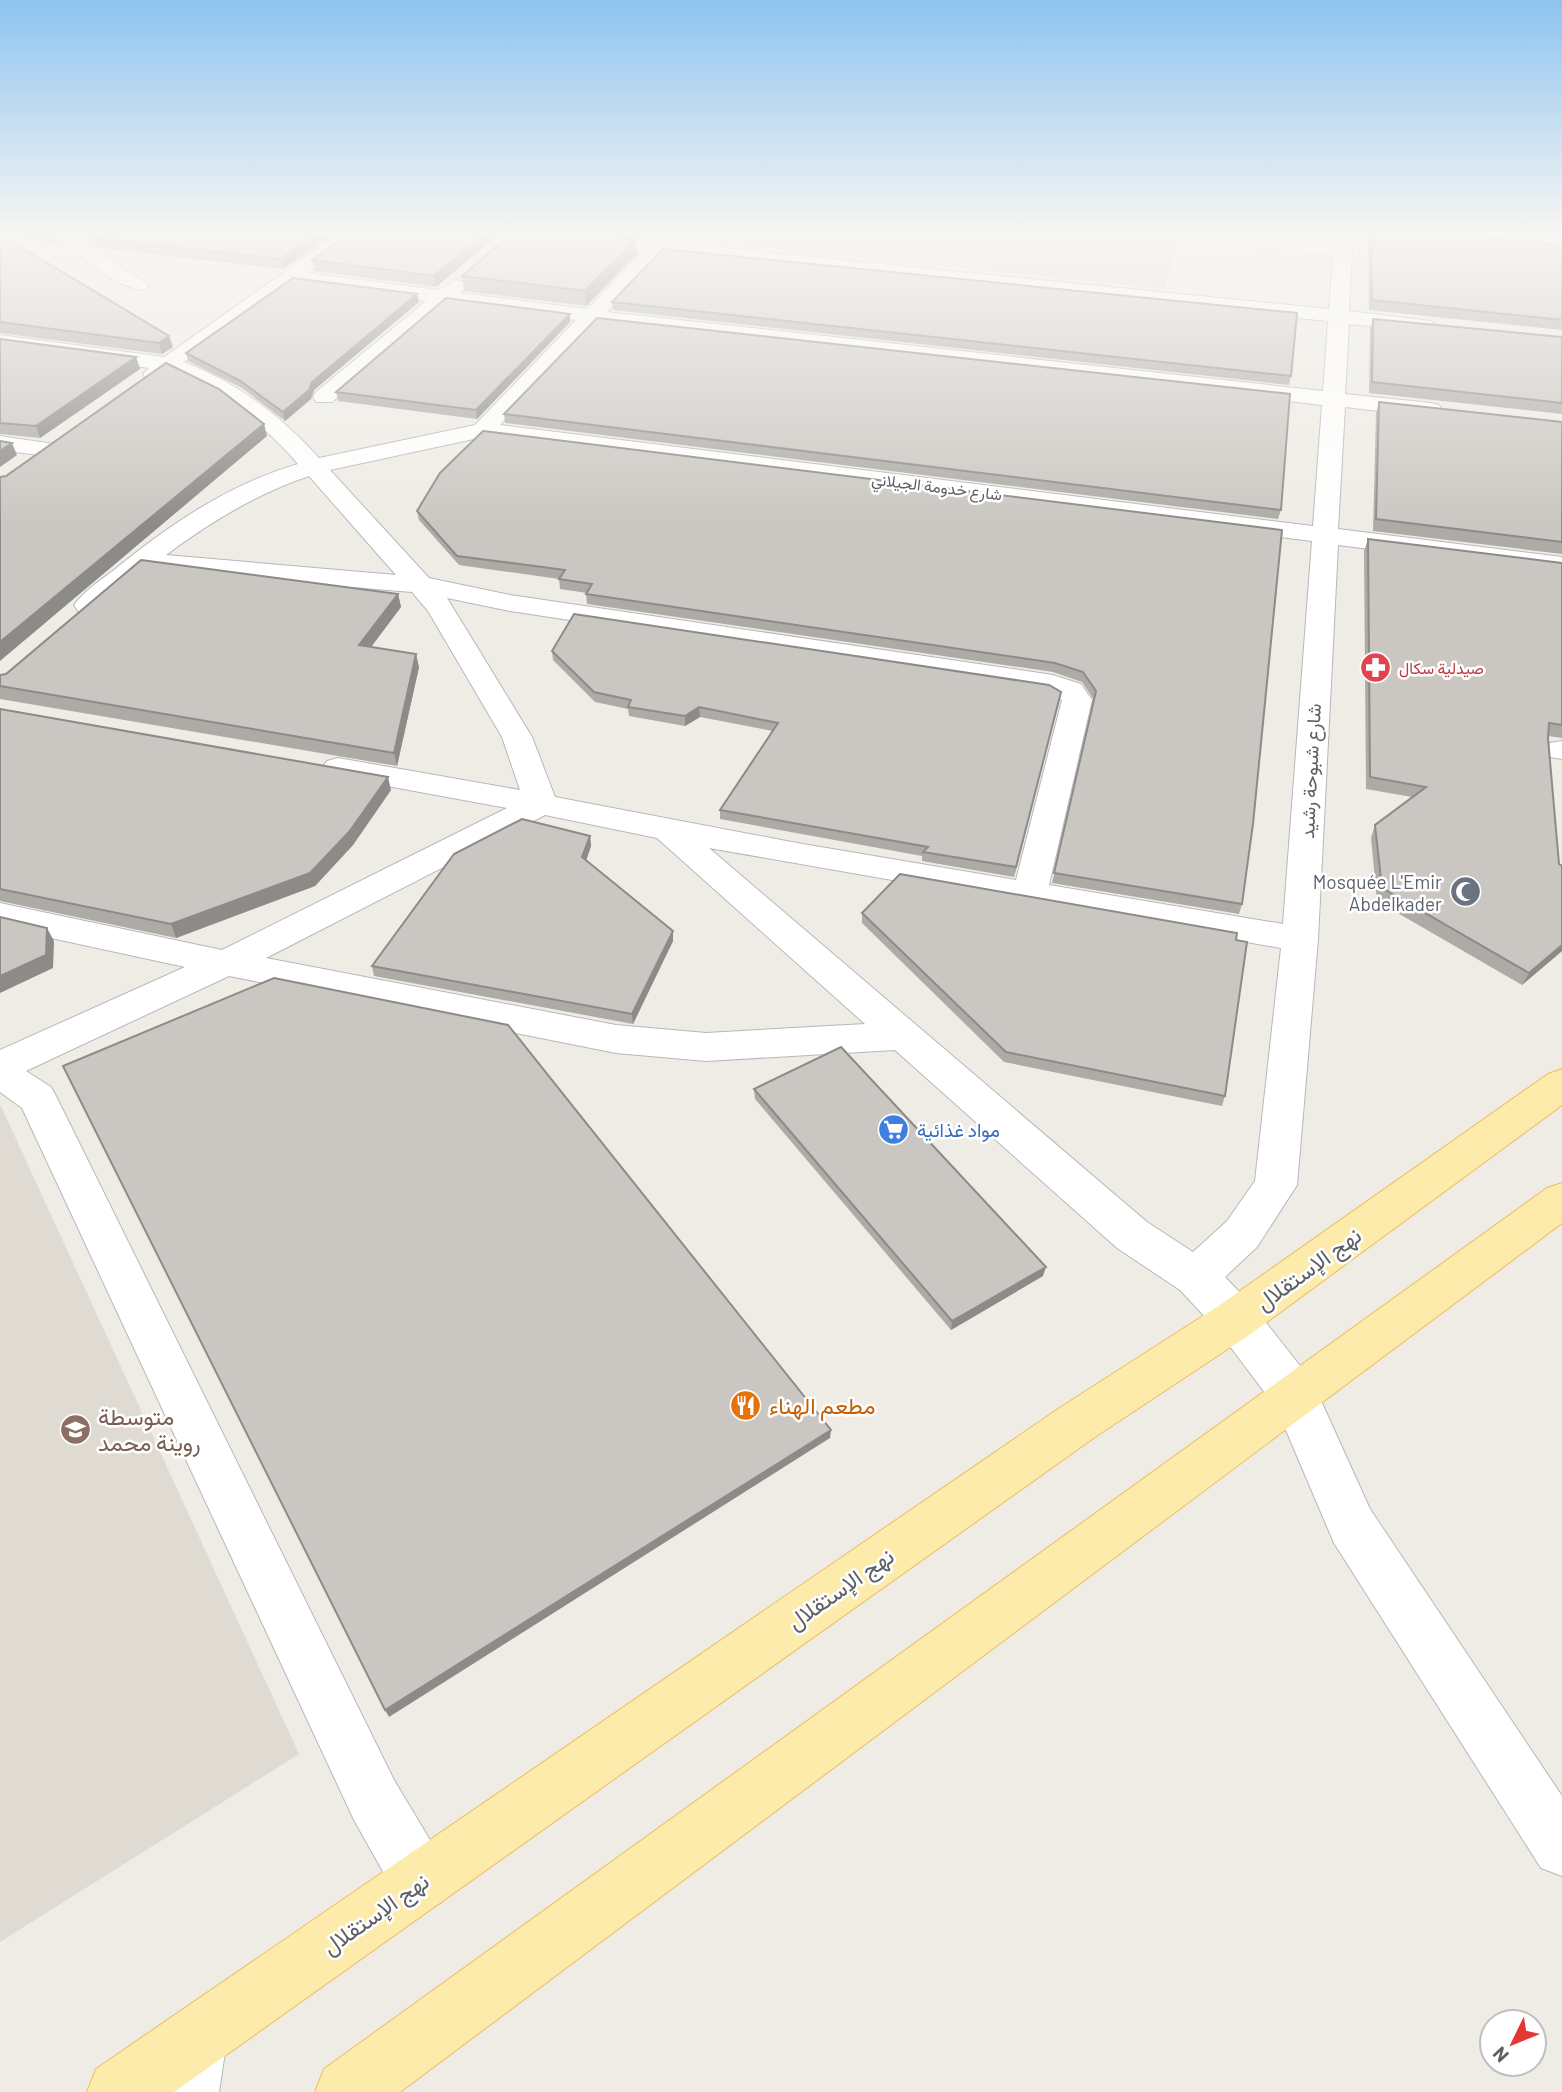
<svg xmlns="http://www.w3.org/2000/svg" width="1562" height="2092" viewBox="0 0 1562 2092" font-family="Barlow,Vazirmatn,sans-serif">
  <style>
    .education { fill: #dfdbd3 }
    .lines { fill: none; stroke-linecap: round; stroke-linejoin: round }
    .minor-casing { stroke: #b5b8bb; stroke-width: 2 }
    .major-casing { stroke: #edbd5f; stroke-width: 2 }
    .minor { fill: #fff; fill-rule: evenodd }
    .major { fill: #fdebac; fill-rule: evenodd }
    .wall { fill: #aeaba7 }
    .shaded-wall { fill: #8d8b88 }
    .building { fill: #cac7c2; stroke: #8d8b88; stroke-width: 2 }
    .labels { text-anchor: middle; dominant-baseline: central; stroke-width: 5; stroke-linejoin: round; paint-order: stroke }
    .far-street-label { font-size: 16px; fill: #5d6165; stroke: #fff }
    .far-health-label { font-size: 16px; fill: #be3a42; stroke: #fff; text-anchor: start }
    .street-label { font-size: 19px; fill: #5d6165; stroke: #fff }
    .worship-label { font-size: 19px; fill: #5b616d; stroke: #fff; text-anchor: end }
    .shop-label { font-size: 19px; fill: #366cbe; stroke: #fff; text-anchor: start }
    .near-street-label { font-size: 23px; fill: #5d6165; stroke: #fff }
    .near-food-label { font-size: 23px; fill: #c56008; stroke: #fff; text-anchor: start }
    .near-education-label { font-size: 23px; fill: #785e54; stroke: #fff; text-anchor: start }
  </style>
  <rect width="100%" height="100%" fill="#efece5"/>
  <g class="education">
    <path d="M707,234H1131L1178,239L1165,289L711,242L705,237Z"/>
    <path d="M0,1104L299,1754L0,1942Z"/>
  </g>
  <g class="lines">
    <defs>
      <g id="minor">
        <path d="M7,234H28L7,252L0,254V239Z"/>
        <path d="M57,234H77L98,252L149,285L146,289C125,294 70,251 57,234Z"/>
        <path d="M338,234H360L308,273L439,290L456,280L463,282L466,286L460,293L587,309L643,252L524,240L515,234H582L652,241L659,234H676L671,243L1329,309L1333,255L1198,242L1189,236L1238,234L1334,244L1335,234H1353L1349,311L1431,321L1434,325L1431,329L1424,331L1349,324L1345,394L1431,403L1439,405L1442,410L1439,415L1431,417L1345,407L1338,529L1562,557V573L1338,545L1318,939L1297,1185L1257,1247L1225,1277L1252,1305L1312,1381L1370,1509L1562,1796V1876L1541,1868L1334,1543L1277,1409L1220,1333L1180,1290L1117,1248L895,1050L706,1061L616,1053L229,976L26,1071L51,1087L57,1098L394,1780L442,1860L451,1881L442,1902L421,1911L400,1902L354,1820L22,1108L0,1092V1050L185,967L0,927V903L222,950L507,808L327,775L322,768L327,761L338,758L520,790L502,737L428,611L412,592L147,570L98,611L88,613L78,611L74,605C84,591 101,580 114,570C169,525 229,484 298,464C263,423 221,392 171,372L162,379H146L143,374L149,368L0,347V335L164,357ZM662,254L1328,321L1323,391L607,312ZM295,283L426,301L316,392L313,397L316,402H332L448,303L576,320L475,425L319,458C281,416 238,383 184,362ZM597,323L1322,405L1313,526L500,425ZM483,437L1312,541L1283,924L1049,885L1092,700L1081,684L1053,675L510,595L429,578L330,470ZM309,476L396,575L166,555C210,522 256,494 309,476ZM447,598L510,611L1048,692L1062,700L1016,880L797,843L555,797L532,737ZM545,815L657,838L865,1024L706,1033L616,1025L266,958ZM709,848L1281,948L1255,1181L1227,1221L1193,1252L1147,1222Z"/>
        <path d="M0,436L54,444L58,449L54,454L46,456L0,450Z"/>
        <path d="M1562,741V759L1550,757L1545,750L1550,743Z"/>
        <path d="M195,2007L217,2017L227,2039L219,2092H155L163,2039L173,2017Z"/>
      </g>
      <g id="major">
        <path d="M1562,1069V1105L1252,1333L1095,1437L174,2092H87L96,2069L1061,1407L1220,1305L1548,1074Z"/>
        <path d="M1562,1183V1223L400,2092H315L324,2069L1547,1188Z"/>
      </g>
    </defs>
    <use href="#minor" class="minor-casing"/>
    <use href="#major" class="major-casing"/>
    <use href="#minor" class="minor"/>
    <use href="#major" class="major"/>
  </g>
  <g class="wall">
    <path d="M23,234H60L63,244L25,240Z"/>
    <path d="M81,234H333L283,269L98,248Z"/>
    <path d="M499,234L436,287L315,271L312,260Z"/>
    <path d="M611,234H649L646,238Z"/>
    <path d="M1368,234H1447L1562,245V330L1369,310Z"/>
    <path d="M1528,234H1562V237Z"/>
    <path d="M636,239L637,254L586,306L464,291L462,276Z"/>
    <path d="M0,243L169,336L173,347L162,354L0,333Z"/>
    <path d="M417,294L419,302L314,390L311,399L285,421L242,388L188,361L186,353Z"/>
    <path d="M612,302L1291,376L1289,385L613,310Z"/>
    <path d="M1373,319L1562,337V414L1369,393L1370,329Z"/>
    <path d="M570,322L477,419L338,401L336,392Z"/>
    <path d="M0,339L136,357L140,369L40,438L0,434Z"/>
    <path d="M1379,402L1562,422V554L1373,531L1376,413Z"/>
    <path d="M504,414L1281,510L1278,519L505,423Z"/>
    <path d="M417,511L1282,530L1242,904L1239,914L1052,883L1094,700L1082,682L1053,672L587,604L586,594L587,593L560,589L559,579L459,565L419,520Z"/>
    <path d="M1368,539L1562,563V738L1548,736L1562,951L1522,985L1377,901L1371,838L1375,825L1412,797L1366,789L1364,551Z"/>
    <path d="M398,594L401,607L371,647L419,667L397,766L0,699V675Z"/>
    <path d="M552,651L1061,692L1014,877L922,861V856L720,819V810L773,731L700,717L685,726L629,716L628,709L595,702L553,660Z"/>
    <path d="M0,709L391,790L353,845L315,886L176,938L0,901Z"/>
    <path d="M590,836L591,846L586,860L673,941L633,1024L374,976L372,966Z"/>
    <path d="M862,913L1225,1096L1222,1106L1004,1062L862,923Z"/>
    <path d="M754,1089L1043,1276L951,1330L755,1099Z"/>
  </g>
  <g class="shaded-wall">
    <path d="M316,234H333L283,269L281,259Z"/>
    <path d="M485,234H499L436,287L434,276Z"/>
    <path d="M636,239L637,254L586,306L585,291Z"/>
    <path d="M417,294L419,302L314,390L311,399L285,421L283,412L312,382Z"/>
    <path d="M570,314V322L477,419L476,410Z"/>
    <path d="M169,336L173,347L162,354L159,343Z"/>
    <path d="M136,357L140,369L40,438L36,426Z"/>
    <path d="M264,424L267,436L0,661V642Z"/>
    <path d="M12,443L17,455L0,467V451Z"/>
    <path d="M398,594L401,607L362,659L359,645Z"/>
    <path d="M416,654L419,667L397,766L394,753Z"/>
    <path d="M1061,692L1059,701L1014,877L1016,867Z"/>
    <path d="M699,707L700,717L685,726V716Z"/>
    <path d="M388,777L391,790L353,845L315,886L176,938L171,924Z"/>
    <path d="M590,836L591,846L584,867L582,857Z"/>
    <path d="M47,928L54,941L53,968L0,993V976Z"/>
    <path d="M673,931V941L633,1024L632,1014Z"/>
    <path d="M1562,945V951L1522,985L1529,973Z"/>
    <path d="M1046,1267L1043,1276L951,1330L952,1321Z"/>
    <path d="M831,1430L830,1438L389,1717L385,1710Z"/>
  </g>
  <g class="building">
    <path d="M90,234H316L281,259L94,238Z"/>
    <path d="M348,234H485L434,276L312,260Z"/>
    <path d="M511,234H590L636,239L585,291L462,276Z"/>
    <path d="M1371,234H1447L1562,245V320L1372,300Z"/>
    <path d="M9,240L169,336L159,343L0,322V243Z"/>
    <path d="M663,249L1297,313L1291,376L612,302Z"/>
    <path d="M293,278L417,294L312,382L309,390L283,412L239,380L186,353Z"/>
    <path d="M446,298L570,314L476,410L336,392Z"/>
    <path d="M597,318L1290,394L1281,510L504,414Z"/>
    <path d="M1373,319L1562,337V403L1372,382Z"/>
    <path d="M0,339L136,357L36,426L0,423Z"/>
    <path d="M166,363L219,389L264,424L0,642V477L6,476Z"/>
    <path d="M1379,402L1562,422V542L1376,519Z"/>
    <path d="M483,431L1282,530L1253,824L1242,904L1054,873L1096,691L1083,672L1055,663L586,594L592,584L559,579L565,570L457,556L417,511L440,473Z"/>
    <path d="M0,441L12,443L0,451Z"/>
    <path d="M1368,539L1562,563V725L1549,723L1548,738L1559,864L1562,866V945L1529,973L1382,888L1375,825L1426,787L1370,777Z"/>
    <path d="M141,560L398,594L359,645L416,654L394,753L0,686V675L6,674Z"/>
    <path d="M574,614L1049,685L1061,692L1016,867L923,852L928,847L720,810L778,723L699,707L685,716L628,707L631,700L594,692L552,651Z"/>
    <path d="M0,709L388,777L349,832L310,873L171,924L0,889Z"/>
    <path d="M522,819L590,836L582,857L673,931L632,1014L372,966L454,854Z"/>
    <path d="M900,874L1237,933L1236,940L1247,942L1225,1096L1006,1052L862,913Z"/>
    <path d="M0,917L47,928L46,955L0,976Z"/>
    <path d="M274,978L508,1025L831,1430L385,1710L63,1066Z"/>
    <path d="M841,1047L1046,1267L952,1321L754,1089Z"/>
  </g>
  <linearGradient id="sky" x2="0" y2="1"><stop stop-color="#8ec4f0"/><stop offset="0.44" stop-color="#f8f6f3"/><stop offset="1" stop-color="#f8f6f3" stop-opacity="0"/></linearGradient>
  <rect width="1562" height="527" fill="url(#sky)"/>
  <defs>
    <symbol id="pharmacy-disc" viewBox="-11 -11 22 22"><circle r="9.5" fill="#e0444e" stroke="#fff"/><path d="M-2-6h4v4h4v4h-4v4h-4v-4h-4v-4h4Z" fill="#fff"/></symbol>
    <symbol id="mosque-disc" viewBox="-11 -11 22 22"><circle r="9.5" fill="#6b7280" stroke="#fff"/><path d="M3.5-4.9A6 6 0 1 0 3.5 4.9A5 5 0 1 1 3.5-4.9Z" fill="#fff"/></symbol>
    <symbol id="supermarket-disc" viewBox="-11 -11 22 22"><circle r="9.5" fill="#3f7fe0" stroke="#fff"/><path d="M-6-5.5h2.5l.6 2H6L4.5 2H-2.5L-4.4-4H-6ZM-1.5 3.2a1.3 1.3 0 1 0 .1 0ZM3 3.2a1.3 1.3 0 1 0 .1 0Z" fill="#fff"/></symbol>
    <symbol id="restaurant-disc" viewBox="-11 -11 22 22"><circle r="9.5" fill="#e8710a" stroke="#fff"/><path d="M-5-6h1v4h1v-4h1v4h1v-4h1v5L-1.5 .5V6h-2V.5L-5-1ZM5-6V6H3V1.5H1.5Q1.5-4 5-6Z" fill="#fff"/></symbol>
    <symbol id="school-disc" viewBox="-11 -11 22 22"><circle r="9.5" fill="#8d6e63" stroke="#fff"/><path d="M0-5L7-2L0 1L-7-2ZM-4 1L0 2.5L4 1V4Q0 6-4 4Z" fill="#fff"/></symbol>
  </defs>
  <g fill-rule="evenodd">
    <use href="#pharmacy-disc" x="1358" y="650" width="35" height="35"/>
    <use href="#mosque-disc" x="1448" y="874" width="35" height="35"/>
    <use href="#supermarket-disc" x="876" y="1112" width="35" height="35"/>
    <use href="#restaurant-disc" x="728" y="1388" width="35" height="35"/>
    <use href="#school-disc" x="58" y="1412" width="35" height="35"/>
  </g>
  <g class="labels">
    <g class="far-street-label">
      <text transform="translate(937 486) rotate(7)">شارع خدومة الجيلاني</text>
    </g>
    <g class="far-health-label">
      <text x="1399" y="667">صيدلية سكال</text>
    </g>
    <g class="street-label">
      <text transform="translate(1310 771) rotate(-87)">شارع شبوحة رشيد</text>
    </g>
    <g class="worship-label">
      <text x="1442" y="881">Mosquée L'Emir<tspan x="1442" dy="22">Abdelkader</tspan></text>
    </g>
    <g class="shop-label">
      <text x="917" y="1129">مواد غذائية</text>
    </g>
    <g class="near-street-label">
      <text transform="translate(1308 1268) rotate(-36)">نهج الإستقلال</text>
      <text transform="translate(840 1588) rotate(-35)">نهج الإستقلال</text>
      <text transform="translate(375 1913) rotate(-35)">نهج الإستقلال</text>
    </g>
    <g class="near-food-label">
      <text x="769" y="1405">مطعم الهناء</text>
    </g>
    <g class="near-education-label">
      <text x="98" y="1416">متوسطة<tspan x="98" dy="26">روينة محمد</tspan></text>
    </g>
  </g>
  <g transform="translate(1513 2043) rotate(227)"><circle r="33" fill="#ffffff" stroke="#bec0c1" stroke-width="2"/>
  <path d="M0-5L12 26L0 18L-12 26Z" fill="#e43835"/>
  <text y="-10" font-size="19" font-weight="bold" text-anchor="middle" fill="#5d6165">N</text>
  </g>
</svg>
